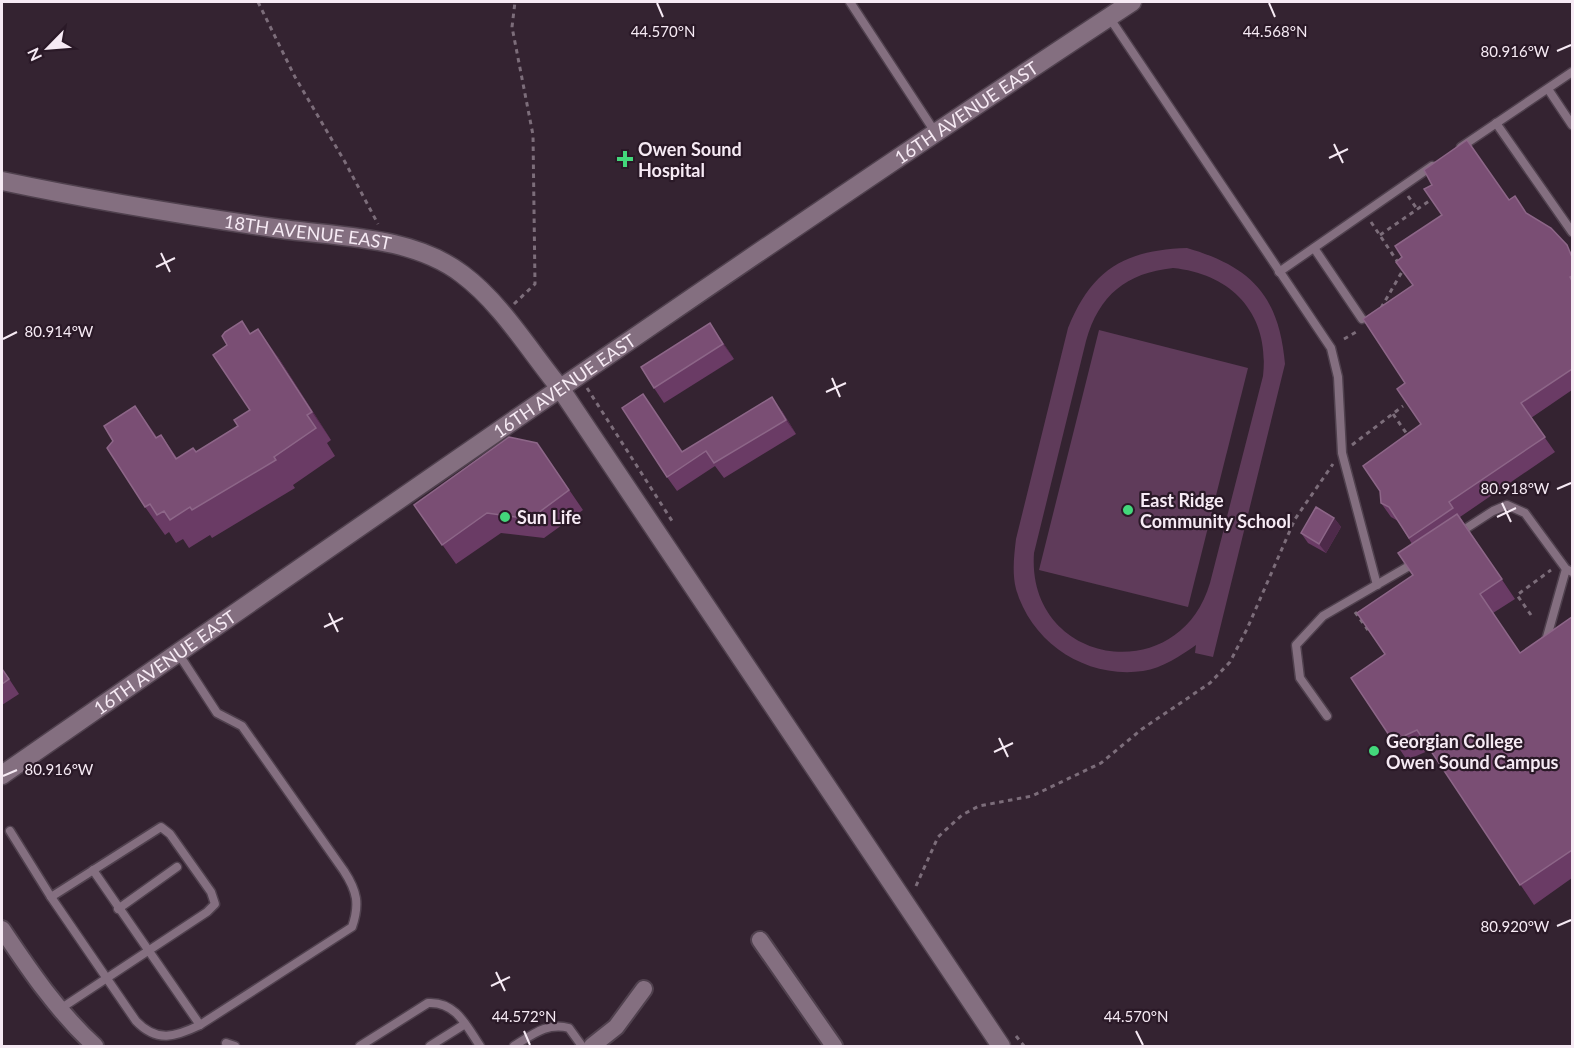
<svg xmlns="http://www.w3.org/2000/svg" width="1574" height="1048" viewBox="0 0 1574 1048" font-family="Lato,sans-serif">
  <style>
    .green { fill: #5f3b5a; fill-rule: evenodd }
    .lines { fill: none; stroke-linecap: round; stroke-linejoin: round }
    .lane-casing { stroke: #50414e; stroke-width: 11 }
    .street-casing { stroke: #50414e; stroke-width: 20 }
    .secondary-casing { stroke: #50414e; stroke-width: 21 }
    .path { stroke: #7c6d7a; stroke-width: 3; stroke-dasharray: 4.5 4.5; stroke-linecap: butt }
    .lane { stroke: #846f80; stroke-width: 8 }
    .street { stroke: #846f80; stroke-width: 16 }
    .secondary { stroke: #846f80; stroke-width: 18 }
    .wall { fill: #6a3b65 }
    .shaded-wall { fill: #4e2a4a }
    .building { fill: #7a4e74; stroke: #8d6688; stroke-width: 1.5 }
    .ticks { fill: none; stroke: #f6eaf4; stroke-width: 2 }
    .poi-dot { fill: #43d77b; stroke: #2a1927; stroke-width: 2 }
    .labels { text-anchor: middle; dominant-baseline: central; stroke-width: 4.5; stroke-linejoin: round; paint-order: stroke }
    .street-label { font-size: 18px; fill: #f6eaf4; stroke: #2a1927 }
    .poi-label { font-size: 18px; font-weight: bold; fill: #f6eaf4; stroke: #2a1927; text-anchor: start }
    .ticks-label { font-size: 15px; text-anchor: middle; fill: #f6eaf4; stroke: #2a1927; stroke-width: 4.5; stroke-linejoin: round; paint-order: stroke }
  </style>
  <rect width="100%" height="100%" fill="#342331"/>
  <g class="green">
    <path d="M1187,248C1252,267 1279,296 1285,364L1213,657L1195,653L1196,645C1180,656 1163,668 1143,671C1087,679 1032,644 1016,589C1012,573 1014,556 1016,539L1068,328C1092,269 1125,250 1187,248ZM1173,268C1233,274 1270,315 1263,376L1210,583C1178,691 1026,665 1034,553L1086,341C1099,295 1126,273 1173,268Z"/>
    <path d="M1099,330L1248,368L1188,607L1039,570Z"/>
  </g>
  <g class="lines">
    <defs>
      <g id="lane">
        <path d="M850,2L935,132"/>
        <path d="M1109,17L1331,348L1338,377L1342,453L1377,585"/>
        <path d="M1548,89L1572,125"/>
        <path d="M1496,123L1572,232"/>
        <path d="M1461,147L1572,72"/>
        <path d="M1314,248L1362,319"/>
        <path d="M1279,272L1432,166"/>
        <path d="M1459,533L1493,511L1507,505L1525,513L1566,569L1572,572"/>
        <path d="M1545,644L1566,569"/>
        <path d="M1327,716L1300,678L1296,645L1323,616L1416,562"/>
        <path d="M10,831L51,897L161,827L170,834L211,892L215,904L207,912L60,1009"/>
        <path d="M93,870L200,1025"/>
        <path d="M51,897L136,1021C157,1043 175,1037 200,1025L352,927C360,904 357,891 344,871L242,726L217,713L178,653"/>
        <path d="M118,909L177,867"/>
        <path d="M226,1043L235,1046"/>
        <path d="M360,1046L428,1003C456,1001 467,1027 480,1046"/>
        <path d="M430,1046L465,1024"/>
        <path d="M514,1046C532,1035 547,1022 569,1028L582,1046"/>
      </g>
      <g id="street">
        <path d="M2,929C30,971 58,1012 95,1046"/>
        <path d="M760,940L834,1046"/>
        <path d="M592,1046L616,1027L644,989"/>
      </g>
      <g id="secondary">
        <path id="s1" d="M2,181C92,200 183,215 274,228C335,237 411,235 462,274C501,303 529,350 560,388L1001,1046"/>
        <path id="s2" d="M2,775C377,515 751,253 1132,2"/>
      </g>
    </defs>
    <use href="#lane" class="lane-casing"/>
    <use href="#street" class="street-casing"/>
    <use href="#secondary" class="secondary-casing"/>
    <g class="path">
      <path d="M258,2L295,77L345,162L378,224"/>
      <path d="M1408,196L1417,209"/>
      <path d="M1371,222L1399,264"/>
      <path d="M1380,235L1432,199"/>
      <path d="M514,304L535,284L533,135L512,27L515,2"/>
      <path d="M1381,308L1403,270"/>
      <path d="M1344,339L1358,331"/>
      <path d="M587,388L674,524"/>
      <path d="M1393,414L1409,437"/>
      <path d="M1352,445L1403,406"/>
      <path d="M1355,612L1368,630"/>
      <path d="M1531,615L1517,595L1551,570"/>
      <path d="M916,886L938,837L962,815L979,806L1032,796L1101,763L1142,729L1210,683L1230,662L1247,629L1295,519L1333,464"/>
      <path d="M1016,1036L1024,1046"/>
    </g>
    <use href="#lane" class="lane"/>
    <use href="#street" class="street"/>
    <use href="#secondary" class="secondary"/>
  </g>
  <g class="wall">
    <path d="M1509,200L1527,214L1572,253V390L1531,418L1555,452L1460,517L1515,599L1493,613L1520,653L1572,617V878L1534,905L1430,750L1407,760L1351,678L1385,654L1413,575L1412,544L1398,521L1391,517L1381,503L1421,424L1405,383L1413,286Z"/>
    <path d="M251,333L278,357L331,440L327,443L335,456L293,485L295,488L212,538L210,535L189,548L183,539L176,543L169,532L165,535L145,507L157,437L161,435L177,458L196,452L238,426L250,410Z"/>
    <path d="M720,338L734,359L664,403L654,388Z"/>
    <path d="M782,411L796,434L724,478L715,466L677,491L667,477L682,451Z"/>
    <path d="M537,443L583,510L544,538L501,533L456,564L414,505Z"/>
    <path d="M1334,518L1341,527L1326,553L1308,543L1301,533Z"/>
    <path d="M2,668L19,694L2,705Z"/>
  </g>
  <g class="shaded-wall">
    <path d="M710,323L734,359L723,344Z"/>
    <path d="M258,329L278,357L331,440L312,412Z"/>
    <path d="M772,397L782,411L796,434L786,420Z"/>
    <path d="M135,406L155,434L175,466L156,438Z"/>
    <path d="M1334,518L1341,527L1326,553L1319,544Z"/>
  </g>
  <g class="building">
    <path d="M1467,140L1509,200L1515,196L1526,213L1551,228L1567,245L1572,257V276L1570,277L1572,281V369L1521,403L1545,437L1449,502L1453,508L1409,538L1389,507L1381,503L1380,491L1363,466L1421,424L1397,389L1405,383L1363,319L1413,285L1396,262L1402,257L1395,246L1442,215L1424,189L1432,185L1424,170Z"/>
    <path d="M242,321L250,334L258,329L312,412L307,415L316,428L274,457L276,460L192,510L190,507L170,520L164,511L157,515L150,504L145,507L107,448L113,441L104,426L135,406L156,438L161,435L176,459L193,448L196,452L238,426L234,420L250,410L213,355L227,345L222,336L225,332Z"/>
    <path d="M710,323L723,344L654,388L641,367Z"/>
    <path d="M643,394L682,452L772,397L786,420L714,463L706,451L667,477L622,408Z"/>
    <path d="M509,437L537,443L569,490L530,519L487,513L442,545L414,505Z"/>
    <path d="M1316,507L1334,518L1319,544L1301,533Z"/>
    <path d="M1457,514L1502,579L1480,594L1520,653L1572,617V850L1520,885L1417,730L1393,741L1351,678L1385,654L1357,613L1413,575L1398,553Z"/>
    <path d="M2,669L9,679L2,684Z"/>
  </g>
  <path class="ticks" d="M657,3L663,17M1269,3L1275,17M1557,51L1571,45M1334,144L1343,163M1329,158L1348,149M161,253L170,272M156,267L175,258M3,339L17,332M832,378L840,397M826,392L846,383M1557,489L1571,483M1502,503L1511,522M1497,517L1516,508M329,613L338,632M324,627L343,618M999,738L1008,757M994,752L1013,743M3,776L17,770M1557,926L1571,920M496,972L505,991M491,986L510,977M524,1031L530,1045M1136,1031L1143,1045"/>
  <g class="poi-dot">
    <path d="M622 150h6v6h6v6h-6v6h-6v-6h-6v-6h6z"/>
    <circle cx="1128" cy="510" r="6"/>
    <circle cx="505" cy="517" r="6"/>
    <circle cx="1374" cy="751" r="6"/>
  </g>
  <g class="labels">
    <g class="street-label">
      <text stroke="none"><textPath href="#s2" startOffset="1170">16TH AVENUE EAST</textPath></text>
      <text stroke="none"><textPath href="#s1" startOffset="310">18TH AVENUE EAST</textPath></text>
      <text stroke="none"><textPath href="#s2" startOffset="684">16TH AVENUE EAST</textPath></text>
      <text stroke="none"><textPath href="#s2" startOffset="198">16TH AVENUE EAST</textPath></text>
    </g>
    <g class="poi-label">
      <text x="638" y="149">Owen Sound<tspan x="638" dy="21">Hospital</tspan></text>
      <text x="1140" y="500">East Ridge<tspan x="1140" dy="21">Community School</tspan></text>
      <text x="517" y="517">Sun Life</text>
      <text x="1386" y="741">Georgian College<tspan x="1386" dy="21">Owen Sound Campus</tspan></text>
    </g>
  </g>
  <g class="ticks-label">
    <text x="663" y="37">44.570°N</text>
    <text x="1275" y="37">44.568°N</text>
    <text x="1515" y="57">80.916°W</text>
    <text x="59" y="337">80.914°W</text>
    <text x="1515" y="494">80.918°W</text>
    <text x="59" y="775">80.916°W</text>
    <text x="1515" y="932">80.920°W</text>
    <text x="524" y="1022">44.572°N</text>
    <text x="1136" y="1022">44.570°N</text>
  </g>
  <rect width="1574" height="1048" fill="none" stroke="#f6eaf4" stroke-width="6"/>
  <g transform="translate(48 48) rotate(245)" stroke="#2a1927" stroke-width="4.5" paint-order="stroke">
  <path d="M0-4.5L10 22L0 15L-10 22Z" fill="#f6eaf4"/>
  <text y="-9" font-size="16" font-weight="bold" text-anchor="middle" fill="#f6eaf4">N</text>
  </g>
</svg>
